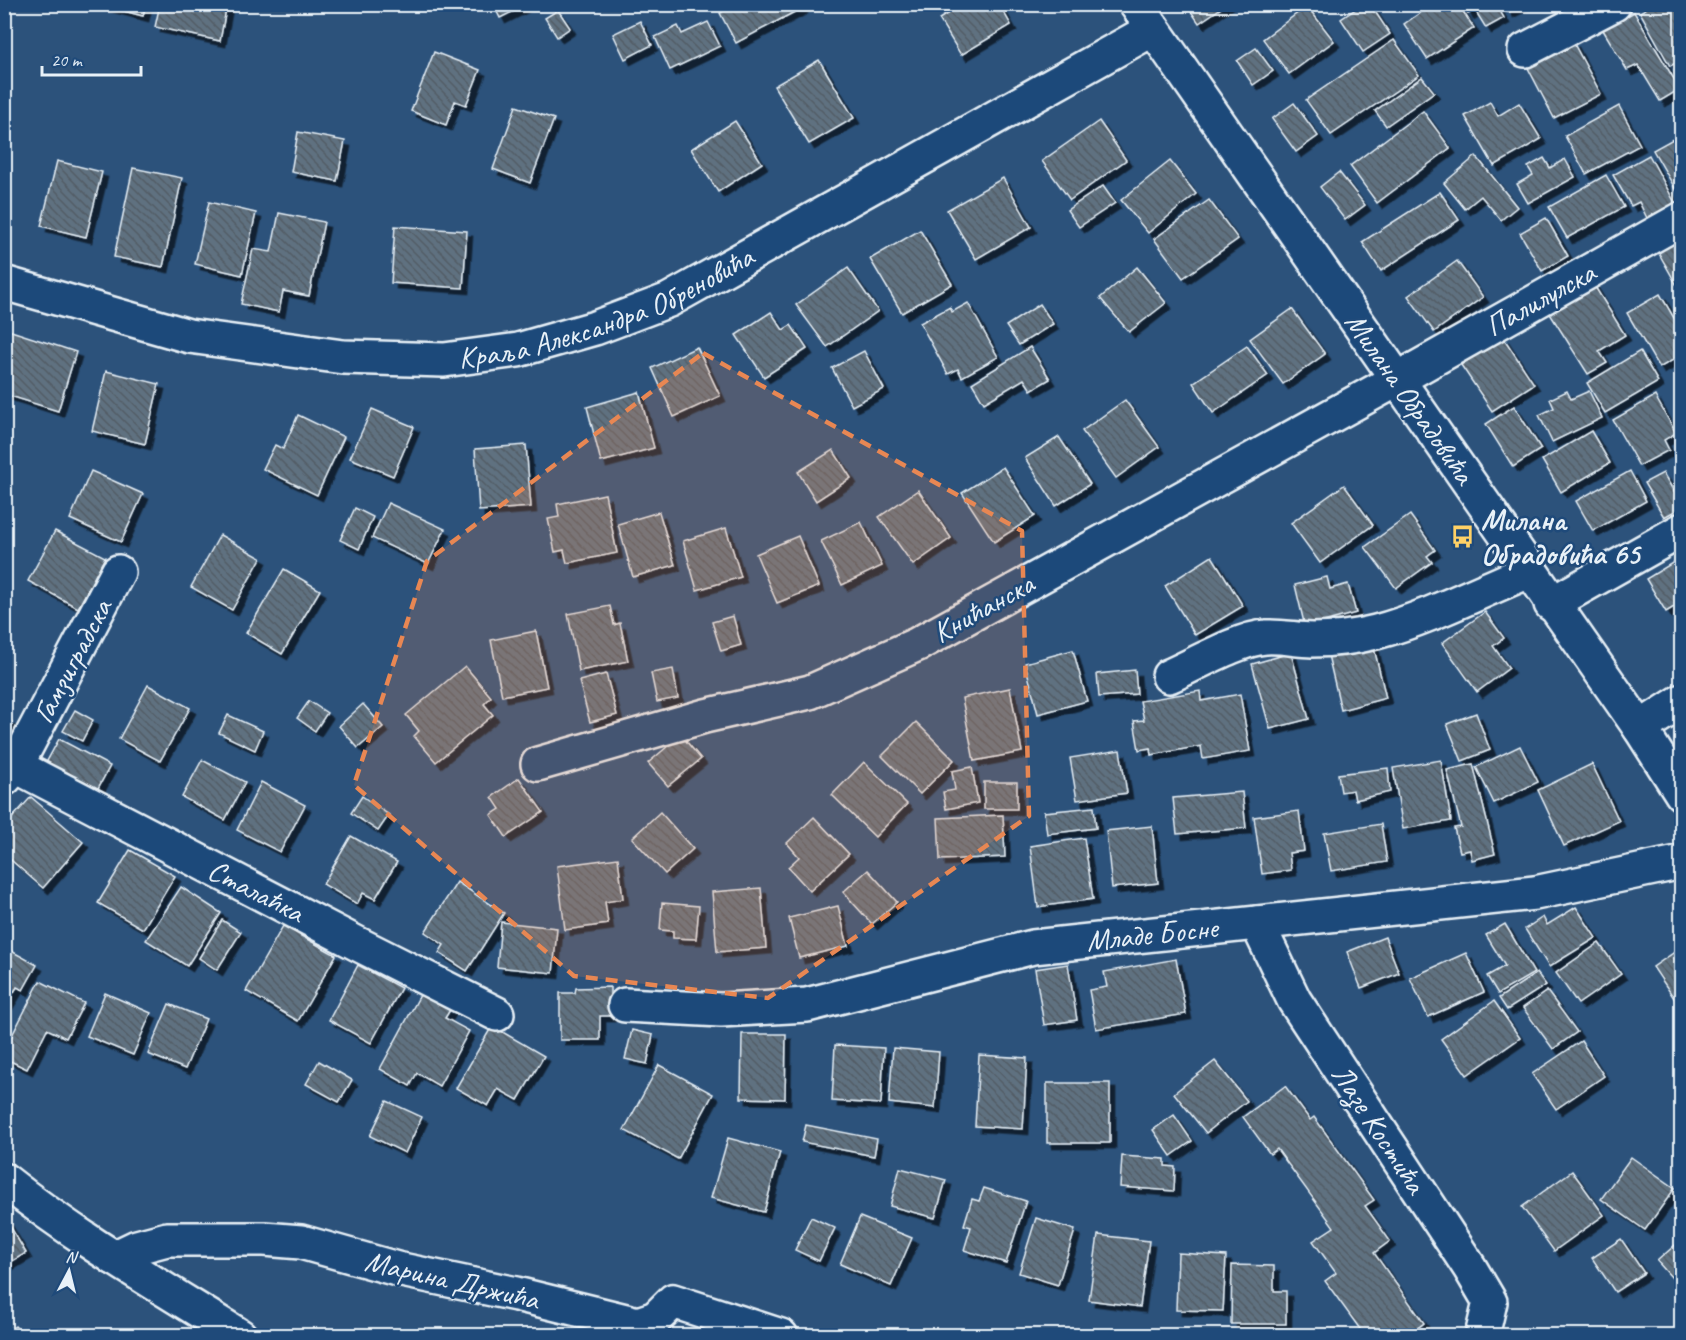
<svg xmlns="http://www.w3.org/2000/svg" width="1686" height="1340" viewBox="0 0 1686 1340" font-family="Caveat,sans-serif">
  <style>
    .building { fill: url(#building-back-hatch); stroke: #e8f1f8; stroke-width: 1.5; filter: url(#shadow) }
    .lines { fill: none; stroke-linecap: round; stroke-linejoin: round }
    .minor-casing { stroke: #e8f1f8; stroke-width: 38 }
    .minor { stroke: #1f4a7a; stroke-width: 33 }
    .marked { fill: #e88753; fill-opacity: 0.2; stroke: #e88753; stroke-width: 4.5; stroke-dasharray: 12 8; stroke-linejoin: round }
    .labels { text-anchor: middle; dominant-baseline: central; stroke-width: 5; stroke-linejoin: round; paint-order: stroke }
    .street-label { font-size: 30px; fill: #e8f1f8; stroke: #1f4a7a }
    .poi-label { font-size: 30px; font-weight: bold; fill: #e8f1f8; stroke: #1f4a7a; text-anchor: start }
  </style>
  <defs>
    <pattern id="building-back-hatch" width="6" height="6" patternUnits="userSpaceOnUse" patternTransform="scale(1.5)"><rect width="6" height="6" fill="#5f7180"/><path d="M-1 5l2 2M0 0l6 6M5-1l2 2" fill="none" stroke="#525c65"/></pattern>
    <filter id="shadow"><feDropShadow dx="5.5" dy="5.5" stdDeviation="0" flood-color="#0009"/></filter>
  </defs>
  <rect width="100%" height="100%" fill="#2c527b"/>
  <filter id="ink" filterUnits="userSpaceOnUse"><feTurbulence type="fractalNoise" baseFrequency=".0167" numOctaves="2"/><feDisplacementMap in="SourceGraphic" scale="12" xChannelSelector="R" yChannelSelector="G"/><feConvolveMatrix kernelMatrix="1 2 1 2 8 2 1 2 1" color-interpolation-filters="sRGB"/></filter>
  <g filter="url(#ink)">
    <g class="building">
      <path d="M98,4H146L143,16Z"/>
      <path d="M160,4H227L220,41L155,27Z"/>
      <path d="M493,4H528L500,18Z"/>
      <path d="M737,4H801L802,8L736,43L720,13Z"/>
      <path d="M963,4H999L1011,25L961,55L939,19Z"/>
      <path d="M1186,4H1227L1199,23Z"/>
      <path d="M1363,4H1370L1390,34L1363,52L1341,19Z"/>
      <path d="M1433,4H1458L1474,28L1427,59L1404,24Z"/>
      <path d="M1463,4H1496L1504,18L1486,28L1475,10L1468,14Z"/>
      <path d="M1504,4H1523L1508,12Z"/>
      <path d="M1654,4H1677L1682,12V60L1670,66L1640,12Z"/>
      <path d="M1307,6L1334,41L1289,74L1263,39Z"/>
      <path d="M558,10L570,28L557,37L545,18Z"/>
      <path d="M1634,12L1680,89L1660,101L1638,65L1627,70L1603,30Z"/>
      <path d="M640,21L652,45L625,59L613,34Z"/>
      <path d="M708,22L720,46L670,70L655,37L678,26L682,34Z"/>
      <path d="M1394,40L1419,75L1331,135L1306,100Z"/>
      <path d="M1573,42L1601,94L1554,118L1527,66Z"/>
      <path d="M1256,48L1273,71L1253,85L1237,61Z"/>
      <path d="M434,52L480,70L466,105L455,101L446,125L411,111Z"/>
      <path d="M819,60L854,118L809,144L774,86Z"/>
      <path d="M1422,77L1434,92L1386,126L1375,111Z"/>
      <path d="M1490,102L1498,116L1519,103L1541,139L1494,166L1465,116Z"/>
      <path d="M1294,103L1318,136L1296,152L1272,119Z"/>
      <path d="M516,106L554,119L530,183L493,169Z"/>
      <path d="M1619,106L1640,145L1586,174L1565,136Z"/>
      <path d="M1423,111L1450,148L1377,203L1350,166Z"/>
      <path d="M735,121L762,163L718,192L691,149Z"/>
      <path d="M1099,121L1126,160L1070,200L1042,161Z"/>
      <path d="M298,132L345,141L337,181L291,172Z"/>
      <path d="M1682,134V196L1680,197L1653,150Z"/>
      <path d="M1649,155L1675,203L1647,218L1639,202L1631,206L1613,175Z"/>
      <path d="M1476,156L1517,207L1501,220L1481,196L1465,209L1444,183Z"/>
      <path d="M1544,158L1550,168L1565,159L1575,177L1528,203L1517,184L1533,175L1528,167Z"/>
      <path d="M57,161L102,172L86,237L41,226Z"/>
      <path d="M1170,161L1196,194L1148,233L1121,200Z"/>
      <path d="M133,168L182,178L163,267L114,257Z"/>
      <path d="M1339,172L1365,205L1345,220L1320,187Z"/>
      <path d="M1606,175L1624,207L1567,238L1549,207Z"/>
      <path d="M1003,178L1031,227L976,259L947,210Z"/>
      <path d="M1103,186L1115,203L1079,227L1067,210Z"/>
      <path d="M1440,192L1459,220L1381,271L1362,242Z"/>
      <path d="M1209,200L1238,239L1183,278L1154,239Z"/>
      <path d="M209,202L256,213L242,275L195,264Z"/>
      <path d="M279,213L324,222L309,296L283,291L279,312L241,304L253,249L271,252Z"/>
      <path d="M1546,218L1568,256L1542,271L1520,233Z"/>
      <path d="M395,226L467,231L463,288L391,283Z"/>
      <path d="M920,230L952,284L902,313L870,259Z"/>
      <path d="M1682,236V288L1679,289L1657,250Z"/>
      <path d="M1457,261L1483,297L1434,332L1408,296Z"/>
      <path d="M1137,267L1166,303L1129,332L1100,298Z"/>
      <path d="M848,268L878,311L827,347L796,305Z"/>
      <path d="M1592,282L1625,335L1599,351L1607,363L1588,374L1547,309Z"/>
      <path d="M1660,294L1674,318L1682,314V362L1678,357L1659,368L1627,313Z"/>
      <path d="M968,303L998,357L962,377L958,369L948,374L920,323L950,307L952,312Z"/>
      <path d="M1040,304L1053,324L1019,345L1006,326Z"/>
      <path d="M1292,309L1325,354L1283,384L1250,339Z"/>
      <path d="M771,312L783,330L791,325L807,349L764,377L736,335Z"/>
      <path d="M5,329L76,352L58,411L4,394Z"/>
      <path d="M1503,337L1534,384L1492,411L1461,365Z"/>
      <path d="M1247,346L1268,375L1213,413L1193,383Z"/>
      <path d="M697,347L720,396L674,417L652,368Z"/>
      <path d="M1030,347L1050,379L1031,390L1024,379L984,403L972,383Z"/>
      <path d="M864,351L884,389L852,406L832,368Z"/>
      <path d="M1640,351L1658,382L1605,413L1587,383Z"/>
      <path d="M106,371L159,384L145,444L92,431Z"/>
      <path d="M1567,391L1571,399L1589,391L1602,418L1552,442L1539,415L1554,408L1550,399Z"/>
      <path d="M639,392L654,448L601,462L587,407Z"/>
      <path d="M1655,396L1676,433L1664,440L1669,450L1639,466L1613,420Z"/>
      <path d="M1125,400L1159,447L1116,478L1082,431Z"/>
      <path d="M1514,406L1541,449L1513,467L1486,424Z"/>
      <path d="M372,409L414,427L393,476L350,458Z"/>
      <path d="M1682,412V427L1676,416Z"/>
      <path d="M298,415L344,437L317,495L263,469L275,445L283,449Z"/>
      <path d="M1591,431L1610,463L1561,492L1542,460Z"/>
      <path d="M1059,437L1090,484L1056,506L1025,458Z"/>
      <path d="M526,445L531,507L479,511L475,449Z"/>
      <path d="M833,450L851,478L816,501L798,472Z"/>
      <path d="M1003,467L1035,516L994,542L962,493Z"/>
      <path d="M91,471L143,494L121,542L70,519Z"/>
      <path d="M1630,471L1646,501L1593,531L1576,501Z"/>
      <path d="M1663,473L1682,505V507L1664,517L1644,483Z"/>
      <path d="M1344,485L1373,525L1320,563L1291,523Z"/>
      <path d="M918,490L951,538L913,565L879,517Z"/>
      <path d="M605,494L617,553L567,563L564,550L555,552L548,519L559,517L557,504Z"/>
      <path d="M388,503L445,529L428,564L372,538Z"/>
      <path d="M355,508L373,517L359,549L340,540Z"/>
      <path d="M659,512L675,565L633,577L618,524Z"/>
      <path d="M1410,515L1435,550L1427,556L1432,562L1396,588L1365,547Z"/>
      <path d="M861,522L882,566L842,585L821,541Z"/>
      <path d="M726,528L741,577L697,590L683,541Z"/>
      <path d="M55,531L105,557L78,608L28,581Z"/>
      <path d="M220,535L261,558L232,610L191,587Z"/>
      <path d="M798,536L819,586L777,603L756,554Z"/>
      <path d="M1212,556L1243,606L1195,635L1165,586Z"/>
      <path d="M1682,557V602L1666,612L1646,579Z"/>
      <path d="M284,569L320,590L282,654L246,633Z"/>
      <path d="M1327,577L1330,589L1348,584L1356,613L1305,627L1295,585Z"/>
      <path d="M610,606L614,625L620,623L628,661L579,671L568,614Z"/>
      <path d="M1485,612L1504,638L1493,646L1509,668L1477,692L1442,643Z"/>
      <path d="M733,616L741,645L721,651L712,622Z"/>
      <path d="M536,631L547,687L502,696L491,640Z"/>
      <path d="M1373,644L1386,698L1341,710L1328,655Z"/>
      <path d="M1073,650L1087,701L1038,714L1025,663Z"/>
      <path d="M1291,653L1309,719L1270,729L1252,664Z"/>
      <path d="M465,666L491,697L484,704L493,715L436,762L414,736L419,731L406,715Z"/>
      <path d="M673,669L678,698L657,702L651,673Z"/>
      <path d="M1135,670L1137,694L1099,697L1097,674Z"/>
      <path d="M606,674L617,715L590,722L579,681Z"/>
      <path d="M148,685L190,708L160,761L119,739Z"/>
      <path d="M1010,688L1022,752L974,761L962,698Z"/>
      <path d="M1200,691L1201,701L1240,694L1250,751L1203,759L1201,746L1151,755L1150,748L1139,750L1134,721L1144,720L1140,701Z"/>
      <path d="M309,701L327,713L315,731L297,718Z"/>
      <path d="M363,704L383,727L358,748L339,726Z"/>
      <path d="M75,710L93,720L82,741L63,731Z"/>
      <path d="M1476,713L1490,750L1462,761L1447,724Z"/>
      <path d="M228,715L263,731L255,750L219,733Z"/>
      <path d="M4,718L12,722L4,737Z"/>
      <path d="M916,722L954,760L920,794L882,756Z"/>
      <path d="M681,735L701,759L668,786L648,763Z"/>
      <path d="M59,739L110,766L97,790L46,763Z"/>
      <path d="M1520,746L1538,782L1494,803L1476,767Z"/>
      <path d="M1120,750L1127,793L1077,800L1070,758Z"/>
      <path d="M202,760L245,782L225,820L182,797Z"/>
      <path d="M1441,760L1451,821L1403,829L1393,768Z"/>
      <path d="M864,762L907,804L875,837L832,795Z"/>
      <path d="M1473,764L1495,854L1472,860L1470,850L1460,852L1454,828L1461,827L1447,770Z"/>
      <path d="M1592,764L1619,821L1564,846L1538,790Z"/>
      <path d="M972,767L978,803L946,809L943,792L955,790L952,771Z"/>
      <path d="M1388,768L1390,792L1355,800L1353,790L1341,792L1338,774Z"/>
      <path d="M519,778L543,812L506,837L491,815L500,809L492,797Z"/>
      <path d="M261,782L305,805L280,852L237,830Z"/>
      <rect x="984" y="782" width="33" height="27"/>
      <path d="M1242,792L1246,828L1177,834L1173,798Z"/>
      <path d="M362,796L389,815L378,831L351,813Z"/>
      <path d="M31,797L83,842L43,888L4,854V827Z"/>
      <path d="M1094,807L1096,828L1047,834L1044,812Z"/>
      <path d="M1299,811L1304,851L1289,853L1291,870L1262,874L1254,817Z"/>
      <path d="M660,812L693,849L665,874L632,838Z"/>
      <path d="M1003,815L1005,857L940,860L938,818Z"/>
      <path d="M814,817L849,854L810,891L788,867L799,857L787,843Z"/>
      <path d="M1381,824L1387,862L1331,871L1324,833Z"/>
      <path d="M1152,826L1158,883L1112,888L1106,831Z"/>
      <path d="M351,836L397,862L375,899L363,893L357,904L323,884Z"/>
      <path d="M1084,838L1093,899L1038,907L1030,846Z"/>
      <path d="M130,850L175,876L143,929L98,903Z"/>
      <path d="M618,858L623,899L605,902L608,924L565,930L557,866Z"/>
      <path d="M868,870L897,902L872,924L843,892Z"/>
      <path d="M457,882L504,913L467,971L439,953L444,945L425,932Z"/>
      <path d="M181,887L221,913L187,966L146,940Z"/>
      <path d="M761,888L766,948L717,952L712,892Z"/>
      <path d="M662,903L699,906L696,939L673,938V931L660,930Z"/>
      <path d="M838,906L848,946L799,958L789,918Z"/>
      <path d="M1576,907L1596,938L1549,967L1525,929L1543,917L1547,925Z"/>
      <path d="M222,920L241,932L217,970L199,958Z"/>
      <path d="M501,922L557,928L553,973L497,967Z"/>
      <path d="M1505,924L1534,973L1498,994L1487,976L1505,966L1486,935Z"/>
      <path d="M283,926L336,955L298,1021L246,991Z"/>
      <path d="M1385,937L1399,973L1361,988L1347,952Z"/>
      <path d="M1599,943L1621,974L1578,1004L1556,973Z"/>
      <path d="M4,947L37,965L23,990L17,987L4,1008Z"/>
      <path d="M1682,947V997L1676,1001L1653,967Z"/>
      <path d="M1466,953L1484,992L1428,1017L1410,978Z"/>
      <path d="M1176,959L1186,1014L1096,1029L1089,990L1107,987L1104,972Z"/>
      <path d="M1068,964L1077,1020L1044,1025L1035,969Z"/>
      <path d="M358,965L401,988L371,1043L329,1020Z"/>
      <path d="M1537,973L1546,985L1507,1010L1499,998Z"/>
      <path d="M40,981L84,1003L66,1038L47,1029L27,1069L4,1058V1051Z"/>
      <path d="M610,987V1016H600V1040H560V993H575L576,988Z"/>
      <path d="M1547,991L1577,1032L1553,1049L1523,1008Z"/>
      <path d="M105,993L151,1013L133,1055L87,1036Z"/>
      <path d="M420,995L450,1010L445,1018L469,1031L439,1086L417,1073L410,1086L380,1069Z"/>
      <path d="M1494,1001L1520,1038L1467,1075L1441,1039Z"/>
      <path d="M169,1004L206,1019L185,1069L148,1054Z"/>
      <path d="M492,1026L544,1056L518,1100L498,1089L488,1106L456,1088Z"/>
      <path d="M632,1030L653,1035L647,1064L625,1059Z"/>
      <path d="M742,1034H786L785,1099L741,1098Z"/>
      <path d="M1581,1041L1604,1076L1556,1109L1532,1074Z"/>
      <path d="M835,1045L884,1048L881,1104L832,1101Z"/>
      <path d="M893,1048L939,1052L935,1108L889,1103Z"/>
      <path d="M979,1055L1027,1058L1023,1129L975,1126Z"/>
      <path d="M319,1061L352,1080L339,1102L306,1084Z"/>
      <path d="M1215,1061L1247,1101L1206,1133L1174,1093Z"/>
      <path d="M659,1065L713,1094L678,1159L624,1130Z"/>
      <rect x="1047" y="1083" width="63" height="60"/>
      <path d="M1285,1086L1310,1120L1314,1117L1374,1200L1365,1206L1390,1241L1374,1253L1424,1323L1407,1336H1365L1325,1281L1336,1273L1313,1241L1334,1227L1277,1149L1270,1154L1243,1117Z"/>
      <path d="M387,1101L422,1117L405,1153L370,1136Z"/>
      <path d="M1174,1115L1192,1141L1171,1156L1153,1130Z"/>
      <path d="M806,1125L877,1139L874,1156L802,1142Z"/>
      <path d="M728,1138L780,1152L764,1212L711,1198Z"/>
      <path d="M1122,1156L1165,1159V1166L1175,1167L1174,1191L1120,1187Z"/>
      <path d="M1631,1157L1675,1188L1645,1230L1601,1199Z"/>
      <path d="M900,1168L946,1180L935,1218L890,1206Z"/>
      <path d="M1572,1171L1604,1215L1554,1251L1522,1207Z"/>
      <path d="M984,1188L1026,1201L1006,1263L964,1250L971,1227L964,1225L972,1199L979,1201Z"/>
      <path d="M4,1216L26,1253L4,1266Z"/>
      <path d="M811,1217L835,1228L819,1261L795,1250Z"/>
      <path d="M860,1217L912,1238L891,1286L840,1264Z"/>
      <path d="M1036,1218L1075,1230L1058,1285L1019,1273Z"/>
      <path d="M1098,1235L1149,1241L1140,1307L1089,1300Z"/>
      <path d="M1621,1239L1644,1273L1615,1292L1592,1258Z"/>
      <path d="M1682,1239V1288H1681L1657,1261Z"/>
      <path d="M1178,1253L1226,1256L1223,1311L1176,1310Z"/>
      <path d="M1232,1265L1274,1266V1291H1286V1324H1231Z"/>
      <path d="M15,1326L23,1336H4V1334Z"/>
    </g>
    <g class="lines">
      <defs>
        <g id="minor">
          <path d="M1136,4L1640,728L1682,794"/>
          <path d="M1525,50L1614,4"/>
          <path id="s1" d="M4,283L189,336L343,357L444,360L518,350L595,328L669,300L1153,29"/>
          <path d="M1551,604L1682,530"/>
          <path d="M1169,676C1194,665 1241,638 1266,637C1282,636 1297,640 1312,640C1333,640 1356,637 1376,632C1426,619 1481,591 1529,571"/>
          <path d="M1640,728L1682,701"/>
          <path d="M538,764L705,716L810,692L918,644L1398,379L1682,219"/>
          <path d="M16,766L358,944L497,1014"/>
          <path d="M4,779L16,766L118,572"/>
          <path d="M1257,923L1294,1000L1470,1268L1490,1302L1482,1336"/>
          <path d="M625,1005L721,1010L807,1005L1033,947L1535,893L1682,862"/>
          <path d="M4,1180C78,1239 160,1286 240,1336"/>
          <path d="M114,1258L137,1247L167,1239H264L301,1242L397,1269L516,1294L638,1324L656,1318L673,1301L781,1336"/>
        </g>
      </defs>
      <use href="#minor" class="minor-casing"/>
      <use href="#minor" class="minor"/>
    </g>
  </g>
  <path class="marked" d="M703,353L1022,531L1029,816L768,998L574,976L354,785L427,561Z"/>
  <defs>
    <symbol id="bus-bare" viewBox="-9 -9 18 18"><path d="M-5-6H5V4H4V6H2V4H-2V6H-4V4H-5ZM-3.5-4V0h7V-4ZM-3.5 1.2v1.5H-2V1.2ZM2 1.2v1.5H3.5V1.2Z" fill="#ffd166" stroke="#1f4a7a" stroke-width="2.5" paint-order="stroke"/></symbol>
  </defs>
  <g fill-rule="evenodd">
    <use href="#bus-bare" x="1446" y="520" width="33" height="33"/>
  </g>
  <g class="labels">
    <g class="street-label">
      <text transform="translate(1540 299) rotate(-29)">Палилулска</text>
      <text stroke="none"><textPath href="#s1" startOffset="620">Краља Александра Обреновића</textPath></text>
      <text transform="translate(1410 398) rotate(55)">Милана Обрадовића</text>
      <text transform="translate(983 608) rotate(-29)">Книћанска</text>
      <text transform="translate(72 661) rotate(-62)">Гамзиградска</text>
      <text transform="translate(256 891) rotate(27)">Сталаћка</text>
      <text transform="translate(1152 934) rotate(-6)">Младе Босне</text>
      <text transform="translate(1379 1129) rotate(57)">Лазе Костића</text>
      <text transform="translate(452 1280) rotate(13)">Марина Држића</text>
    </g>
    <g class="poi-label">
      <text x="1481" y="520">Милана<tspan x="1481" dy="34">Обрадовића 65</tspan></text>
    </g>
  </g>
  <rect width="1686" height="1340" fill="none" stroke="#1f4a7a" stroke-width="24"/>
  <rect x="12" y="12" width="1662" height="1316" fill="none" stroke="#e8f1f8" stroke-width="2" filter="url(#ink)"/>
  <g transform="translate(69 1271) rotate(7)" stroke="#1f4a7a" stroke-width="4.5" paint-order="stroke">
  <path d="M0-4.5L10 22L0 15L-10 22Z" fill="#e8f1f8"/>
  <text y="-9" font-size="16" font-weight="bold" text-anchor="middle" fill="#e8f1f8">N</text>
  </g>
  <path d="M42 66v9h99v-9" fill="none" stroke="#e8f1f8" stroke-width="3"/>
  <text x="51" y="66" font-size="18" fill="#e8f1f8" stroke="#1f4a7a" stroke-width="4.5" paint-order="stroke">20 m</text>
</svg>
